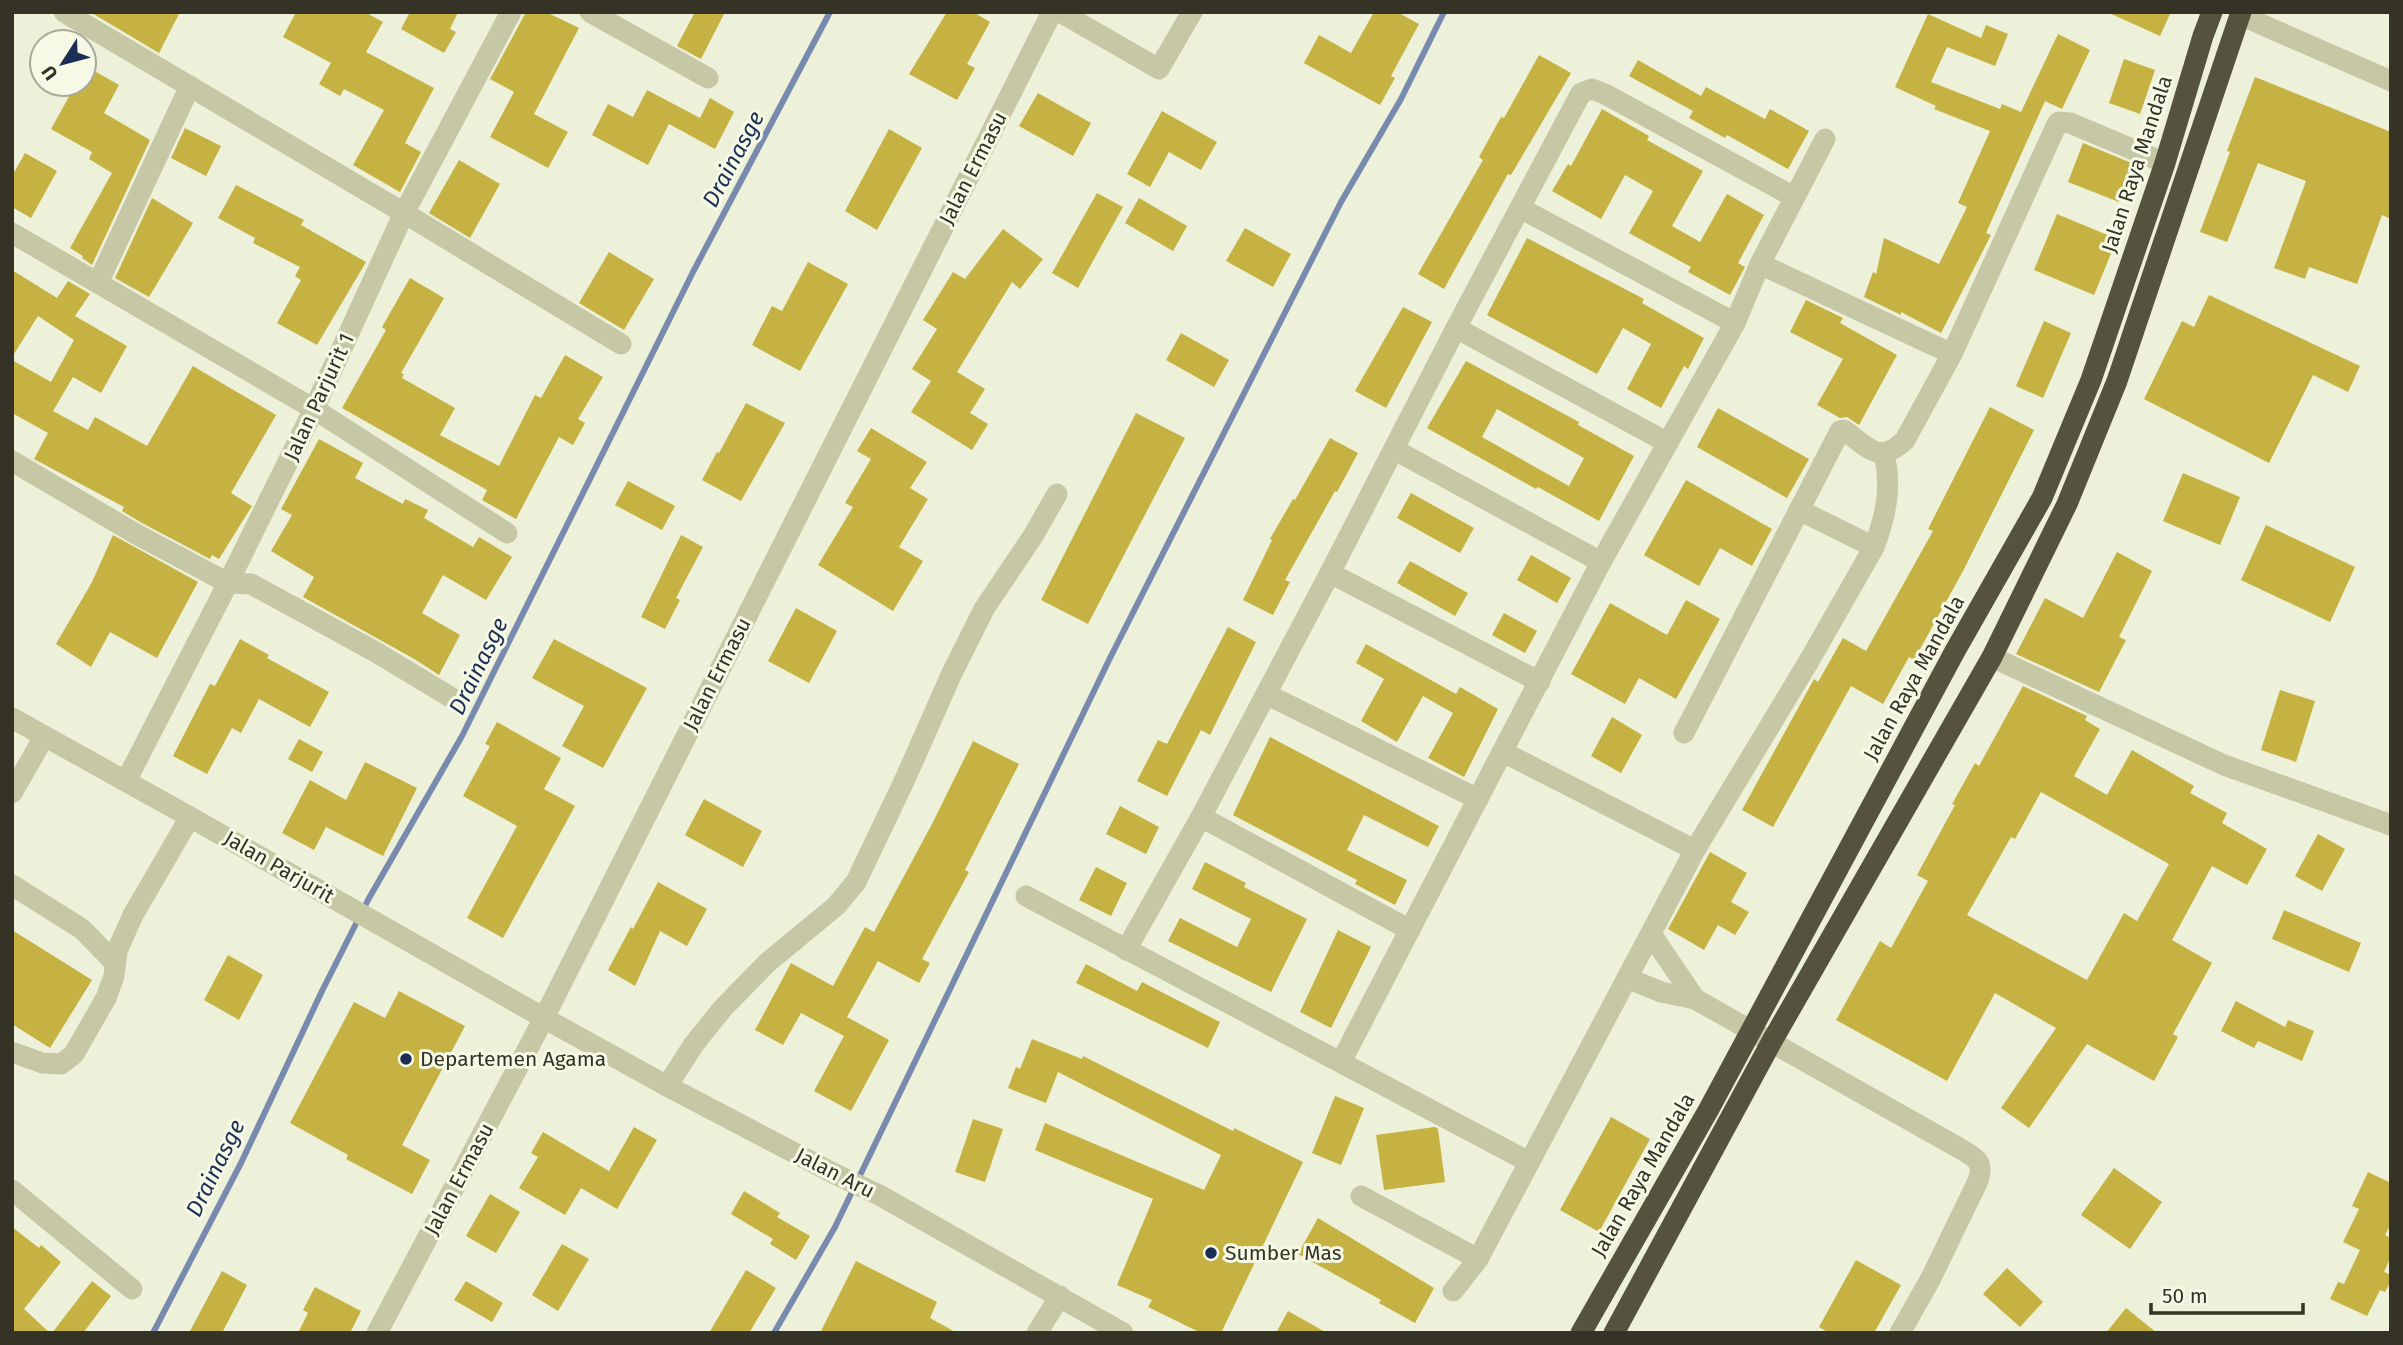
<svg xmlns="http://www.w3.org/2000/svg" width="2403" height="1345" viewBox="0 0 2403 1345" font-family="'Fira Sans',sans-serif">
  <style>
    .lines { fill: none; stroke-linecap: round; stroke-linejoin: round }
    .stream { stroke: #788aad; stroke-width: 6 }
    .building { fill: #c5b243; fill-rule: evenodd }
    .minor { stroke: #c6c8a5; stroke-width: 21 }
    .highway { stroke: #55533d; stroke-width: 21 }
    .poi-dot { fill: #1c2e55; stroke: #f6f9e5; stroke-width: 2.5 }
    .labels { text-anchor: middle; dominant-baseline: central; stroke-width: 6; stroke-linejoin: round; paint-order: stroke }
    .street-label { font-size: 21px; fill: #343326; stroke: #f6f9e5 }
    .poi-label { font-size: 21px; fill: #343326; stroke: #f6f9e5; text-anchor: start }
    .water-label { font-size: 23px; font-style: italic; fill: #1c2e55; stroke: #f6f9e5 }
  </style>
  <rect width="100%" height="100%" fill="#edf1d9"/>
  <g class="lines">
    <g class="stream">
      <path d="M153,1333L241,1163L322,991L368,900L462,736L693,272L830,12"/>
      <path d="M774,1333L835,1227L1110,658L1341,202L1401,99L1444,12"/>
    </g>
  </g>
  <g class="building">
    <path d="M90,12H180L159,53Z"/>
    <path d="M296,12H365L383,22L366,52L434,88L405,143L421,152L400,192L353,165L384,110L344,89L340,96L319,84L331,63L283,37Z"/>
    <path d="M410,12H458L450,29L456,32L444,53L401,29Z"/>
    <path d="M526,12H546L579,28L534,114L568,132L548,168L490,137L514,92L490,79Z"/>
    <path d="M695,12H725L701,59L677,46Z"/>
    <path d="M947,12H973L990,22L967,64L975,68L957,100L909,74Z"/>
    <path d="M1374,12H1397L1419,24L1391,76L1395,78L1380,105L1304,63L1319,35L1351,53Z"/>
    <path d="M2107,12H2171L2160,36Z"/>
    <path d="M1928,14L1981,38L1986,25L2008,34L1995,66L1947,47L1931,82L2000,109L2002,104L2021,112L2058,34L2090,50L2062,109L2045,101L1986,233L1991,235L1941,333L1901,312V315L1864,297L1873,272L1876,274L1884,238L1939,264L1967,207L1958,203L1990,131L1934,109L1936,106L1895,87Z"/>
    <path d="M1539,55L1571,73L1511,175L1508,174L1444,289L1418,274L1483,160L1479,157L1501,117L1504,118Z"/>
    <path d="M2124,59L2155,70L2140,114L2109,103Z"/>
    <path d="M1638,60L1701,96L1706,87L1765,119L1770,109L1809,131L1788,169L1727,135L1725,138L1689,118L1693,111L1629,76Z"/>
    <path d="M84,65L119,85L104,113L150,140L92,265L82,258L83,256L70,248L112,173L89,159L92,152L51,129L76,84H84Z"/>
    <path d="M2255,77L2391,132V219L2382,215L2357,284L2309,267L2305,279L2274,268L2306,181L2258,163L2227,242L2200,232L2230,152L2227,151Z"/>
    <path d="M647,90L700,118L710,98L734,112L715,149L669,124L648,165L592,135L608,104L633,117Z"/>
    <path d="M1038,93L1091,123L1073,156L1019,126Z"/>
    <path d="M1602,109L1649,136L1647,140L1703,171L1672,226L1700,242L1727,194L1764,215L1738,263L1745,267L1730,295L1688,272L1691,267L1629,233L1653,191L1625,175L1601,219L1552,191L1568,164L1571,166Z"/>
    <path d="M1162,111L1217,142L1201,170L1169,152L1150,187L1127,174Z"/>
    <path d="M185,128L221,146L206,176L171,158Z"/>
    <path d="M889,129L922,148L877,230L845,211Z"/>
    <path d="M2083,143L2134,164L2119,202L2068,182Z"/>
    <path d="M25,153L57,171L31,218L12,207V176Z"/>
    <path d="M459,160L500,184L470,238L429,213Z"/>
    <path d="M236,185L304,220L301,225L366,262L317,345L277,323L301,280L295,276L300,267L253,243L255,238L218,218Z"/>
    <path d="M1097,193L1123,207L1078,288L1052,273Z"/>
    <path d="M152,198L193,223L149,297L115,278Z"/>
    <path d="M1139,198L1187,226L1173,251L1125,223Z"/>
    <path d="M2057,214L2117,239L2094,295L2034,270Z"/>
    <path d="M1245,228L1291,254L1273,287L1226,261Z"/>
    <path d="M1003,229L1043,259L1020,289L1012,282L957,372L985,389L970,413L988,424L972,450L911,412L931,381L912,369L937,329L923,320L953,272L965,279Z"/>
    <path d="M1527,238L1644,299L1642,303L1704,338L1688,369L1684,366L1661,408L1627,389L1651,344L1623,328L1597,374L1487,315Z"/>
    <path d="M609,252L654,279L624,330L579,303Z"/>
    <path d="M808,262L848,284L800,371L752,345L772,306L782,311Z"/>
    <path d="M12,270L57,298L68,281L90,294L75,316L127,346L101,393L73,377L53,411L88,430L95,417L147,446L193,366L276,415L231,493L252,506L219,559L212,555L210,559L142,523L122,511L124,507L34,459L48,433L12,413V360L51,382L74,340L38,316L12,357Z"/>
    <path d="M410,278L444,298L401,373L404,374L402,378L455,408L440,435L499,466L535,395L541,398L565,355L603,377L578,419L585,423L573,445L559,437L516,519L482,500L487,490L342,408L386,330L382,327Z"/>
    <path d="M2209,295L2360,366L2348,392L2313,375L2269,463L2144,399L2182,321L2194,327Z"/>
    <path d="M1806,300L1843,318L1840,323L1897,355L1859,425L1847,417L1840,418L1817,405L1843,359L1790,332Z"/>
    <path d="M1403,307L1432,322L1386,408L1355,391Z"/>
    <path d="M2044,321L2071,333L2043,398L2016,386Z"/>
    <path d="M1181,333L1229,360L1214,387L1166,360Z"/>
    <path d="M1466,361L1579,422L1578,425L1634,456L1599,521L1538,487L1536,489L1427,428ZM1497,409L1584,458L1569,486L1482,437Z"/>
    <path d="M746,403L785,423L741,501L702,480L717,452L719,453Z"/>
    <path d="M1990,407L2034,430L1963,571L1914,660L1909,657L1883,704L1851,686L1773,827L1742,810L1814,679L1818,682L1843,638L1866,651L1933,531L1928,529Z"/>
    <path d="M1718,408L1809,459L1787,498L1697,447Z"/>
    <path d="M1136,413L1185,438L1088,624L1041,600Z"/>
    <path d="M871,428L927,462L910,488L928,499L899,547L923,561L893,611L818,565L853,507L845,503L871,459L857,451Z"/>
    <path d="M1330,438L1358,453L1337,492L1335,491L1285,580L1290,582L1273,615L1243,600L1272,540L1270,539L1293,499L1295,500Z"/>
    <path d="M319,439L363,463L355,478L403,504L405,499L428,510L424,518L473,547L479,537L512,557L486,600L443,575L422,613L460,635L439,675L416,660L303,597L314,577L271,551L292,515L281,509Z"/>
    <path d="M2183,473L2240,497L2220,545L2163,521Z"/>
    <path d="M1686,480L1772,529L1752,566L1720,548L1699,586L1644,555Z"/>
    <path d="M628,481L675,506L662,530L615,505Z"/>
    <path d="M1411,493L1474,528L1460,553L1397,518Z"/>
    <path d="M2266,525L2355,567L2330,622L2241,580Z"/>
    <path d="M113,535L198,582L157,658L110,632L91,667L56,644L92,582Z"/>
    <path d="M681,535L703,547L676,598L680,600L665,629L641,617Z"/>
    <path d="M2117,552L2152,571L2119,637L2126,640L2099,692L2016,654L2045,598L2083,618Z"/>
    <path d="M1531,555L1571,578L1557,603L1517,580Z"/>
    <path d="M1410,561L1468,593L1455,616L1397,583Z"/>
    <path d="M1686,600L1720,619L1676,699L1639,678L1625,704L1571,674L1610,603L1667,635Z"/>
    <path d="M796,608L837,631L809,683L768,661Z"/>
    <path d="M1504,613L1537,631L1525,653L1492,635Z"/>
    <path d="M1228,627L1256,642L1210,735L1201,730L1167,796L1137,781L1158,740L1167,744Z"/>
    <path d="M240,639L269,655L267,658L329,692L310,727L259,699L241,733L232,728L207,774L173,756L210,684L215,686Z"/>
    <path d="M554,639L647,688L603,768L562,746L584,706L532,678Z"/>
    <path d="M1366,644L1456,694L1460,687L1498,709L1464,777L1428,758L1453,713L1423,696L1397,742L1361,721L1384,679L1356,663Z"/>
    <path d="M2023,686L2087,716L2085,720L2100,729L2074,776L2107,795L2132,750L2194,786L2190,793L2227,813L2222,823L2267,849L2247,885L2212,866L2172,940L2212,963L2173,1034L2178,1037L2154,1081L2087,1044L2029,1128L2001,1108L2056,1028L1995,993L1947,1081L1836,1020L1880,941L1891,948L1928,881L1917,875L1955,805L1952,804L1975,763L1979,766ZM2041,792L2169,864L2137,921L2124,913L2087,980L1967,915L2011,837L2015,839Z"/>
    <path d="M2280,690L2315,701L2296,762L2261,750Z"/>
    <path d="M1612,717L1642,735L1621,773L1591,756Z"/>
    <path d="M497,722L561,758L544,789L575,806L503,938L467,918L517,826L463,796L490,746L485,744Z"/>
    <path d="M1270,737L1439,826L1428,847L1364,815L1347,850L1407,880L1395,905L1355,884L1357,880L1233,815Z"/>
    <path d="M299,739L323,752L312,772L288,759Z"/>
    <path d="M973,741L1019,764L965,870L969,872L922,959L930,963L919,983L878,961L847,1017L889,1040L851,1111L814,1091L844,1036L801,1013L783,1045L755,1030L791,963L833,986L865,927L874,932L932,824Z"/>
    <path d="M365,762L417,788L383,856L326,827L314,850L282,833L310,780L346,800Z"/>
    <path d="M704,799L762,831L743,867L685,835Z"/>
    <path d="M1120,806L1159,827L1146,854L1106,834Z"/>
    <path d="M2318,834L2345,849L2322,891L2295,876Z"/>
    <path d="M1710,852L1747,873L1731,902L1749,912L1735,935L1718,925L1704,950L1668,929Z"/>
    <path d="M1205,862L1246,883L1244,887L1307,919L1271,992L1168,941L1180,918L1237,947L1251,919L1192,889Z"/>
    <path d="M1096,867L1127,883L1111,916L1079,900Z"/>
    <path d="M658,882L707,909L687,946L660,931L635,986L608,970L631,927L633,929Z"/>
    <path d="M2284,910L2361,943L2349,972L2272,939Z"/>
    <path d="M12,930L92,980L50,1048L12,1024Z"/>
    <path d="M1338,930L1371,947L1331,1028L1300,1012Z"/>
    <path d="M228,955L263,975L239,1020L204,1000Z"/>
    <path d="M1086,964L1137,991L1142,982L1220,1022L1208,1048L1076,983Z"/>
    <path d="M399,991L465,1026L402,1145L430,1160L412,1194L346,1159L348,1155L290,1123L354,1002L385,1018Z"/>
    <path d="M2236,1001L2285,1027L2288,1020L2314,1031L2302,1061L2258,1041L2254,1048L2221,1031Z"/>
    <path d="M1032,1039L1082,1059L1083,1056L1233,1131L1234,1128L1303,1162L1221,1333H1201L1148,1307L1152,1300L1117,1285L1153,1199L1035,1150L1045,1123L1204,1190L1221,1155L1058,1072L1046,1103L1008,1088L1016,1067L1020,1069Z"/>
    <path d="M1335,1096L1364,1108L1341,1165L1312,1153Z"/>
    <path d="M1611,1117L1650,1139L1599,1232L1560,1210Z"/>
    <path d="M973,1119L1003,1129L985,1182L955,1172Z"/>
    <path d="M634,1127L657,1140L617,1209L581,1188L565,1215L519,1188L538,1157L531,1153L543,1132L609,1171Z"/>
    <path d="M1435,1127L1438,1129L1445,1182L1384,1190L1376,1135Z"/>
    <path d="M2114,1168L2162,1202L2130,1249L2081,1215Z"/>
    <path d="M2368,1172L2391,1183V1224L2385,1235L2391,1238V1256L2384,1272L2391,1275V1281L2385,1292L2380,1290L2367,1316L2330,1299L2338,1282L2344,1284L2360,1250L2343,1242L2359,1209L2352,1206Z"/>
    <path d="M744,1191L780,1213L777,1217L810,1236L796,1260L770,1244L773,1239L731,1214Z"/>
    <path d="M490,1194L520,1212L496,1253L466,1236Z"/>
    <path d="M1318,1218L1434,1288L1415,1323L1379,1303L1381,1300L1298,1254Z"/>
    <path d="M12,1227L39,1248L41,1245L61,1262L24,1309L50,1333H12Z"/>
    <path d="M562,1244L589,1259L558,1311L532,1295Z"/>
    <path d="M1856,1260L1901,1285L1874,1333H1829L1819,1327Z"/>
    <path d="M856,1261L937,1302L930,1318L957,1333H820Z"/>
    <path d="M2007,1268L2043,1302L2020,1327L1983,1294Z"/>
    <path d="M746,1270L776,1288L749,1333H709Z"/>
    <path d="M222,1271L247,1285L222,1333H189Z"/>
    <path d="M92,1281L111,1296L83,1333H52Z"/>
    <path d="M466,1281L503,1303L492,1322L454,1300Z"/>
    <path d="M315,1287L361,1311L350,1333H298L308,1313L303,1310Z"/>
    <path d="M2126,1308L2157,1333H2106Z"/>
    <path d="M1288,1311L1327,1333H1276Z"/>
  </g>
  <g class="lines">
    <g class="minor">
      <path d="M64,12L404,213L621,344"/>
      <path d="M590,12L708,78"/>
      <path d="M1060,12L1159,69L1192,12"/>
      <path d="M2240,15L2391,81"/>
      <path d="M1520,208L1735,323"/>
      <path d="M12,233L314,409L507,533"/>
      <path d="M1760,264L1952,354"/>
      <path d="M98,283L190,86"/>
      <path d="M1456,328L1668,443"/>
      <path d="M1395,450L1601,562"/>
      <path d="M12,461L136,534L228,583L251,584L374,651L457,701"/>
      <path d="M1874,547C1886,516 1892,486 1884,454"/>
      <path d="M1330,573L1540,682"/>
      <path d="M1992,657L2224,765L2391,825"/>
      <path d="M1266,694L1478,799"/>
      <path d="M12,718L190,817L544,1018L667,1086L831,1172L881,1196L1123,1333"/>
      <path d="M1684,733L1840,431L1844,430C1869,448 1879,465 1905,440L1952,354L2057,124L2059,122L2070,123L2165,163"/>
      <path d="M1503,752L1695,850"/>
      <path d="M126,781L228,583L314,409L404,213L511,12"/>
      <path d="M12,793L44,737"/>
      <path d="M1201,817L1410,930"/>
      <path d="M12,885L82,929L115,963"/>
      <path d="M1026,896L1529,1162"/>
      <path d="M1651,934L1695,999L1959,1148C1978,1159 1986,1163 1976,1185L1931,1278L1900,1333"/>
      <path d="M1126,950L1201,817L1330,573L1456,328L1581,93L1592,89L1605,94L1794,197"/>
      <path d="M1627,978L1661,992L1695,999"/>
      <path d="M12,1052L42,1063L61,1064L74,1054L106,998L114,976L117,951L133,915L190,817"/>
      <path d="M1341,1062L1601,562L1735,323L1760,264L1825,139"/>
      <path d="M667,1086L694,1044L723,1008L767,963L836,906L856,882L906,777L952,673L984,609L1033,536L1057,494"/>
      <path d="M12,1190L132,1289"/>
      <path d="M1361,1196L1478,1259"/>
      <path d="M1453,1291L1478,1259L1695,850L1809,661L1874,547L1799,510"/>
      <path d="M377,1333L544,1018L1052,12"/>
      <path d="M1037,1333L1060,1296"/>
    </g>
    <g class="highway">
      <path d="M1581,1333L1709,1109L1955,651L2042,498L2091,380L2165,163L2203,36L2212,12"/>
      <path d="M1614,1333L1772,1041L1992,657L2067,504L2117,381L2241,12"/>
    </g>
  </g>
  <g class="poi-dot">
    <circle cx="406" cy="1059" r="7"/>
    <circle cx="1211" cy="1253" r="7"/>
  </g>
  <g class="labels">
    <g class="street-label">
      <text transform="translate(2137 164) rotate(-72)">Jalan Raya Mandala</text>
      <text transform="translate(973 168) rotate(-63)">Jalan Ermasu</text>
      <text transform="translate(319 397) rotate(-65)">Jalan Parjurit 1</text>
      <text transform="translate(717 674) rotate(-63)">Jalan Ermasu</text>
      <text transform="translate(1914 678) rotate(-61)">Jalan Raya Mandala</text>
      <text transform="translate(279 867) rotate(30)">Jalan Parjurit</text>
      <text transform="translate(835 1173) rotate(27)">Jalan Aru</text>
      <text transform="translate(1643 1175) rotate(-60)">Jalan Raya Mandala</text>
      <text transform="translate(459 1179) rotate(-62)">Jalan Ermasu</text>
    </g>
    <g class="poi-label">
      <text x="420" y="1059">Departemen Agama</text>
      <text x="1225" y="1253">Sumber Mas</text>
    </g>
    <g class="water-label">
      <text transform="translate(733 159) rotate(-62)">Drainasge</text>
      <text transform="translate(478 666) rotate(-64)">Drainasge</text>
      <text transform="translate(215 1168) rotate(-64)">Drainasge</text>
    </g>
  </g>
  <rect width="2403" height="1345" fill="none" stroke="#343326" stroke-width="28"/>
  <g transform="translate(63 63) rotate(234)"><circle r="33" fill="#f6f9e5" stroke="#a8aa99" stroke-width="2"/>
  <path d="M0-5L12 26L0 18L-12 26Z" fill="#1c2e55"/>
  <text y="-10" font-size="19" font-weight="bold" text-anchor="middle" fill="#343326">U</text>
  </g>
  <path d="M2151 1303v10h152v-10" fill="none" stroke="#343326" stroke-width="3.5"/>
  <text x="2162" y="1303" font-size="21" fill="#343326" stroke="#f6f9e5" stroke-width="5" paint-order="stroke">50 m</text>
</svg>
